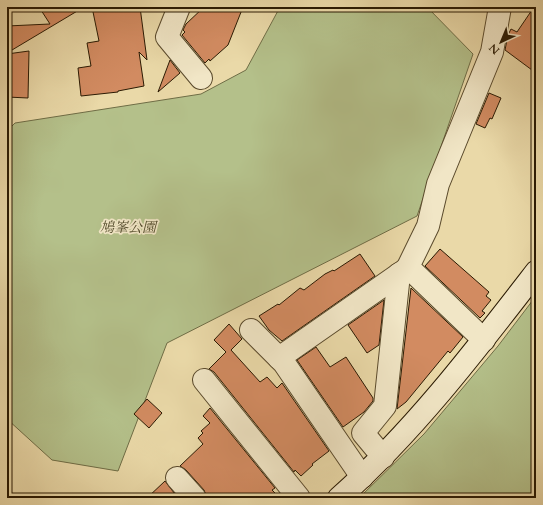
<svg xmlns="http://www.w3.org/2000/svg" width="543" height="505" viewBox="0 0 543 505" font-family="Cardo,'Noto Serif JP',serif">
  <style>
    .green { fill: #b4c08a; stroke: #6f6d46 }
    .building { fill: #d28b61; stroke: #2a1a03 }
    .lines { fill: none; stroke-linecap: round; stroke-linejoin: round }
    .street-casing { stroke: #5a4a2c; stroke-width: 24 }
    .secondary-casing { stroke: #2a1a03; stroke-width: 24 }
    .street { stroke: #f1e6c6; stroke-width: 22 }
    .secondary { stroke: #f1e6c6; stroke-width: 22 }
    .labels { text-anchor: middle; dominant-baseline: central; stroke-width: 3.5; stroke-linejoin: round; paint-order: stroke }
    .park-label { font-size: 14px; font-style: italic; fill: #534c2c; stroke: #f1e6c6 }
  </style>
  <rect width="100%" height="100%" fill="#ead9a8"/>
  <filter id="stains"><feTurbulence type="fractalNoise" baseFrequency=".005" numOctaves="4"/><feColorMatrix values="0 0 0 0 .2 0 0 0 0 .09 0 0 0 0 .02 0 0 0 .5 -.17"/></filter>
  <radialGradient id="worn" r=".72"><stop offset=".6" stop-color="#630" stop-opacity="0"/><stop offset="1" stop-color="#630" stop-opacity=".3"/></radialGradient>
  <g class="green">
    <path d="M280,7H427L473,54L417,216L167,343L118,471L52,460L7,419V131L15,123L201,94L246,70Z"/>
    <path d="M536,296V498H359L424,434L498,346Z"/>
  </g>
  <g class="building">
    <path d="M39,7H84L7,53V26L50,24Z"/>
    <path d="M92,7H140L147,60L139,52L144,86L118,91V92L81,96L78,68L91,66L87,43L99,41Z"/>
    <path d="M204,7H243L228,45L210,61L209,59L205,63L182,35L185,32L183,30L186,24Z"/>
    <path d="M534,7H536V73L505,50L508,35L511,29L517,32Z"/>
    <path d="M29,51L28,98L7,97V54Z"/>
    <path d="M170,60L180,73L158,92Z"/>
    <path d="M489,93L501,98L492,119L490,118L485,128L476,124Z"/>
    <path d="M440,249L489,292L486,296L491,300L482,311L485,313L480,318L425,266Z"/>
    <path d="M360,254L375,276L282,341L269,330L259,316L278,304L279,305L300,288L304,290L325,274L333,270L334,271Z"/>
    <path d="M411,288L463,337L450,353L448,351L406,402L397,409Z"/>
    <path d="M384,300L379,345L367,353L348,325Z"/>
    <path d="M229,324L242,339L231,350L260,382L267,377L277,388L282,383L329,451L312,464L313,465L301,476L295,470L294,472L214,372L209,369L226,352L214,340Z"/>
    <path d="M316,347L330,367L346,357L373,398V401L364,412L343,427L297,360Z"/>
    <path d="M147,399L162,413L149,428L134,414Z"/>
    <path d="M210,408L275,488L272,490L280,498H207L204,490L186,470L180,466L203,444L198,438L203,433L201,431L210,423L203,416Z"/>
    <path d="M165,481L178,498H147Z"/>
  </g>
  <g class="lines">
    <defs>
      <g id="street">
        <path d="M179,7L167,37L201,78"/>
        <path d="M251,330L284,363L362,477"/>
        <path d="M484,340L408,267L428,226L438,184L492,52L500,7"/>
        <path d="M279,358L408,268"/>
        <path d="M204,380L299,498"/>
        <path d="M383,457L363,433L385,406L399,274"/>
        <path d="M177,478L195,498"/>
      </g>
      <path id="secondary" d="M339,498C414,431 475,351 536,272"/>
    </defs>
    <use href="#street" class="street-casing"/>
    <use href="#secondary" class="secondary-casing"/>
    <use href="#street" class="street"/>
    <use href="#secondary" class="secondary"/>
  </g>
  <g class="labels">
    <g class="park-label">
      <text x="128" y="227">鳩峯公園</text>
    </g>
  </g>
  <rect width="543" height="505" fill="none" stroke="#ead9a8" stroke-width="24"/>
  <rect x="8" y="8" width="527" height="489" fill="none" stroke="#2a1a03" stroke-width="2"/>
  <rect x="12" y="12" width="519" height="481" fill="none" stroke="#2a1a03"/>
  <g transform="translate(501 42) rotate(224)" stroke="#f1e6c6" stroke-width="3" paint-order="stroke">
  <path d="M0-3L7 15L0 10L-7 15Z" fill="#2a1a03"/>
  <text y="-6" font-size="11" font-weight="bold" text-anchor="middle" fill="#2a1a03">N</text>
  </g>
  <rect width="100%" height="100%" filter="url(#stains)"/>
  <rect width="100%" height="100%" fill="url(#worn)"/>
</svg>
